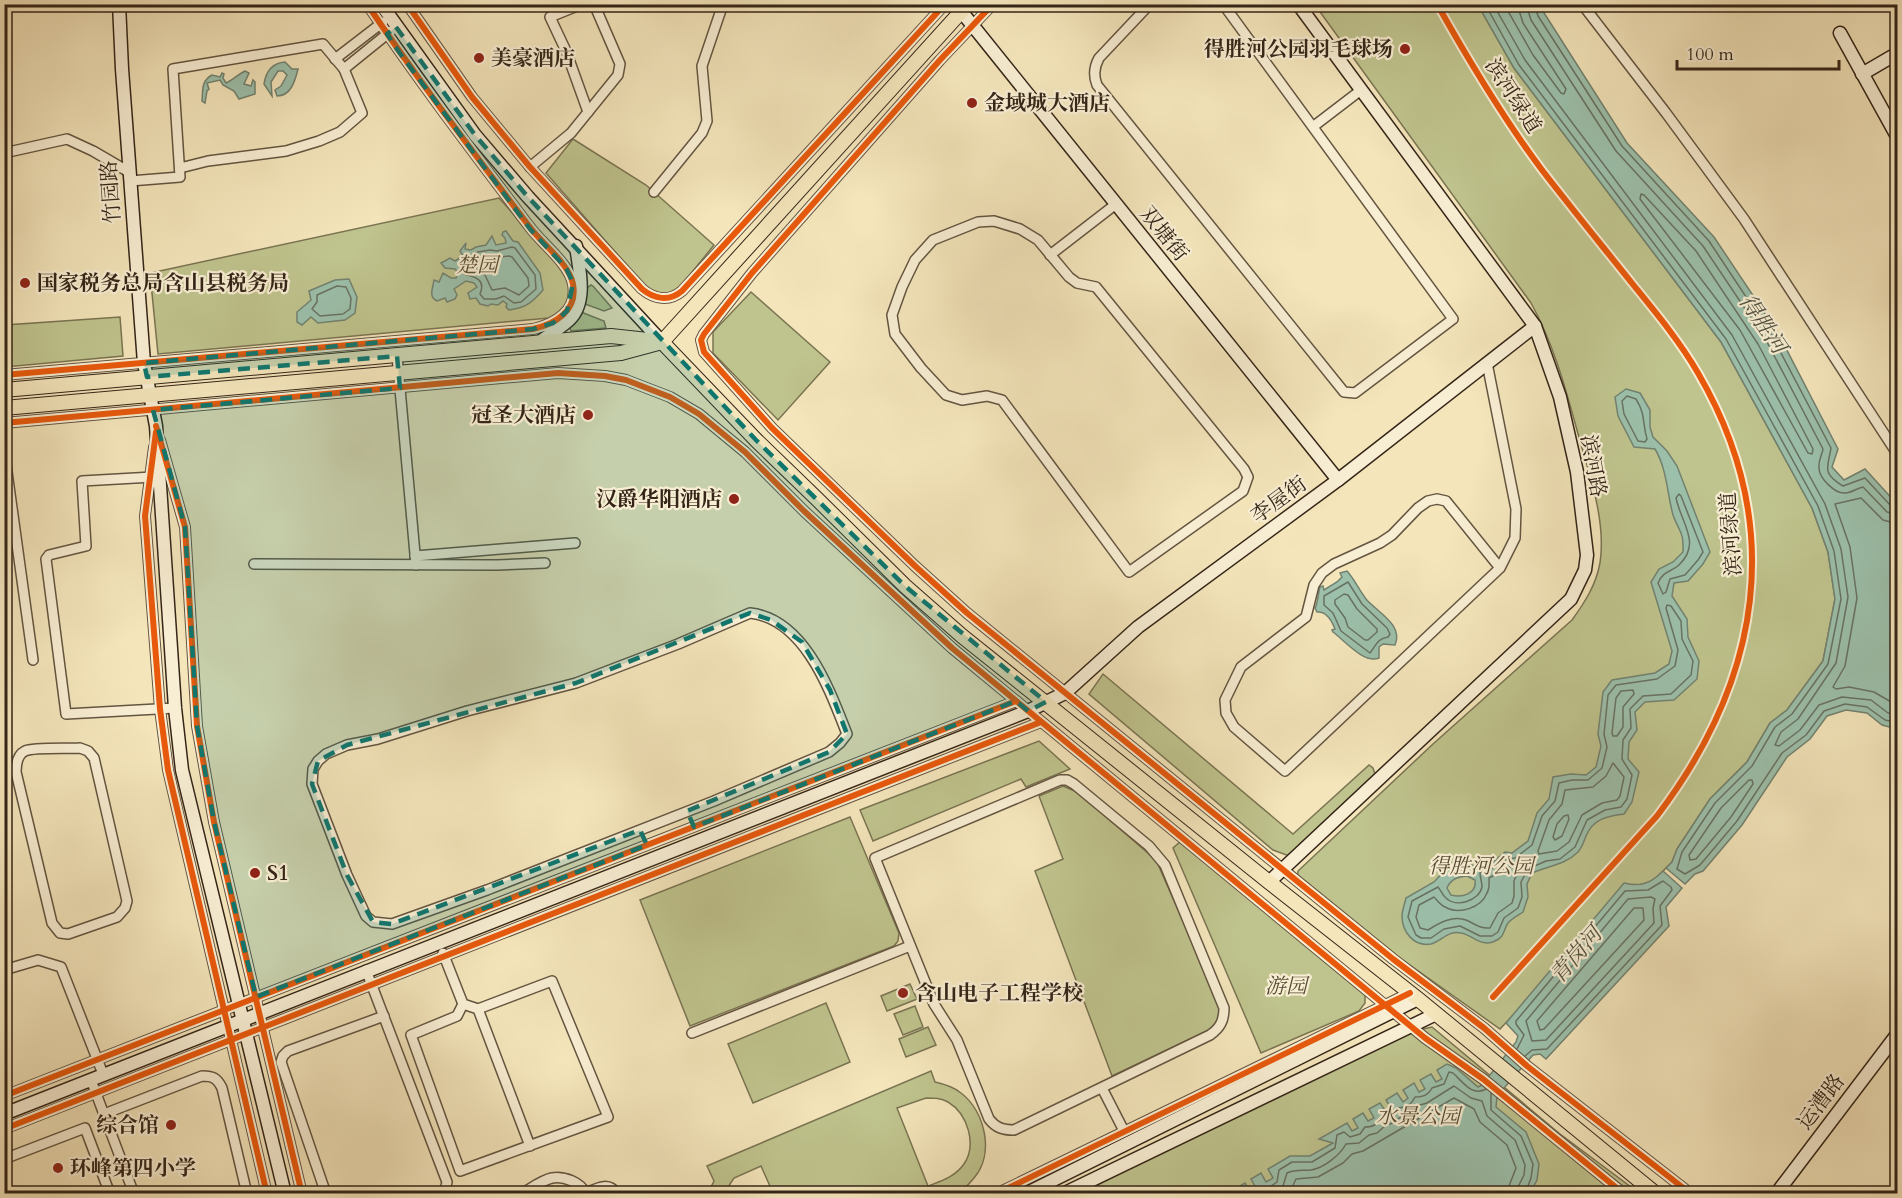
<svg xmlns="http://www.w3.org/2000/svg" width="1902" height="1198" viewBox="0 0 1902 1198" font-family="Cardo,'Noto Serif SC',serif">
  <style>
    .green { fill: #bfc38d; stroke: #7a7452; stroke-width: 1.5; fill-rule: evenodd }
    .water { fill: #9cc0ab; stroke: #728270; stroke-width: 1.5; fill-rule: evenodd }
    .lines { fill: none; stroke-linecap: round; stroke-linejoin: round }
    .shore { stroke: #687262; stroke-width: 1.5 }
    .street-casing { stroke: #645541; stroke-width: 12 }
    .secondary-casing { stroke: #342518; stroke-width: 15 }
    .primary-casing { stroke: #342518; stroke-width: 16 }
    .street { stroke: #f8eed3; stroke-width: 9 }
    .secondary { stroke: #f8eed3; stroke-width: 12 }
    .primary { stroke: #f4e5bb; stroke-width: 14 }
    .cycleway-casing { stroke: #f8eed3; stroke-width: 10 }
    .cycleway { stroke: #e8590c; stroke-width: 6 }
    .marked { fill: #0f766e; fill-opacity: 0.2; stroke: #0f766e; stroke-width: 4.5; stroke-dasharray: 12 8; stroke-linejoin: round }
    .poi-dot { fill: #8f2418; stroke: #f8eed3; stroke-width: 2 }
    .labels { text-anchor: middle; dominant-baseline: central; stroke-width: 4.5; stroke-linejoin: round; paint-order: stroke }
    .poi-label { font-size: 21px; font-weight: bold; fill: #342518; stroke: #f8eed3; text-anchor: start }
    .street-label { font-size: 21px; fill: #342518; stroke: #f8eed3 }
    .park-label { font-size: 21px; font-style: italic; fill: #574c35; stroke: #f8eed3 }
    .water-label { font-size: 22px; font-style: italic; fill: #535444; stroke: #f8eed3 }
  </style>
  <rect width="100%" height="100%" fill="#f4e5bb"/>
  <filter id="stains"><feTurbulence type="fractalNoise" baseFrequency=".00333" numOctaves="4"/><feColorMatrix values="0 0 0 0 .2 0 0 0 0 .09 0 0 0 0 .02 0 0 0 .5 -.17"/></filter>
  <radialGradient id="worn" r=".72"><stop offset=".6" stop-color="#630" stop-opacity="0"/><stop offset="1" stop-color="#630" stop-opacity=".3"/></radialGradient>
  <g class="green">
    <path d="M1315,5H1478L1514,68L1721,342L1812,508L1828,552L1835,599L1823,661L1787,710L1770,723L1747,762L1710,799L1677,849L1672,862L1653,881L1635,886L1500,1029L1297,885L1298,871L1433,744L1572,620C1585,602 1596,585 1600,563C1606,523 1591,479 1580,441C1567,394 1555,346 1531,303Z"/>
    <path d="M573,139L646,185L714,245L676,292L658,294L645,286L546,173Z"/>
    <path d="M499,198L564,270C572,290 573,310 549,318L158,354L150,273Z"/>
    <path d="M591,285L593,286L612,308L604,311L585,304L587,288Z"/>
    <path d="M751,292L830,362L778,420L713,353V332Z"/>
    <path d="M581,312L604,321L606,328L571,331L570,328Z"/>
    <path d="M120,317L123,356L5,367V325Z"/>
    <path d="M1103,674L1293,834L1369,765L1373,768L1375,774L1289,856L1273,850L1089,694Z"/>
    <path d="M1039,741L1070,769L1026,787L1021,779L873,841L860,810Z"/>
    <path d="M1063,786L1077,792L1156,860L1221,1007C1220,1017 1217,1023 1209,1030L1112,1076L1035,871L1063,859L1039,796Z"/>
    <path d="M850,817L899,933L898,941L894,946L690,1026L640,900Z"/>
    <path d="M1180,842L1359,979L1365,992V1003L1359,1011L1261,1053L1173,848Z"/>
    <path d="M910,984L917,999L887,1011L881,996Z"/>
    <path d="M826,1003L850,1062L753,1103L728,1044Z"/>
    <path d="M915,1006L923,1027L903,1035L894,1014Z"/>
    <path d="M928,1027L936,1045L906,1057L899,1039Z"/>
    <path d="M1432,1027L1560,1134L1639,1193L1076,1194L1414,1031Z"/>
    <path d="M931,1071L935,1082C944,1084 954,1087 961,1093C985,1111 995,1154 974,1178C969,1184 964,1190 957,1194L773,1193L761,1166L734,1178L724,1193H708L714,1181L707,1166ZM926,1098C934,1098 941,1098 948,1102C968,1114 977,1145 964,1164C955,1177 941,1181 928,1186L897,1108Z"/>
  </g>
  <g class="water">
    <path d="M1478,5H1539L1627,143L1714,237L1778,333L1838,449L1832,467L1844,480L1865,469L1897,504V729L1882,725L1867,713L1846,710L1827,716L1810,739L1787,757L1742,825L1703,871L1695,874L1685,884L1666,868L1672,862L1677,849L1710,799L1747,762L1770,723L1787,710L1823,661L1835,599L1828,552L1812,508L1721,342L1514,68Z"/>
    <path d="M285,62L292,69H298C295,81 291,96 277,96L275,90L281,86L287,75L283,71H278L271,82L272,96L264,84C266,71 272,63 285,62Z"/>
    <path d="M245,71L249,73L244,84L251,86L253,80L255,82V94L239,99L234,91L223,85L220,80L207,83L209,89L207,91L205,103L202,101C203,90 201,81 212,75L220,77L222,73L224,74L223,78L226,83C233,80 237,75 245,71Z"/>
    <path d="M506,231L513,241L518,242L540,273L543,290C532,303 525,308 509,310L506,307L507,304L503,301L498,305L491,304L488,306L480,304L476,298L470,299L468,293L477,287L474,283L466,281L454,289L457,295L455,299L447,302L445,298L437,301C428,297 433,288 434,280L439,282L443,273L451,278H456L458,273L455,269L445,268L441,263L450,258L455,261L463,256L460,251L466,243L465,249L471,250L476,247L486,245L492,236L496,245L506,243L505,238L502,235L503,232Z"/>
    <path d="M349,279L357,297L355,313L345,320L318,323L311,317L302,325L297,322V312L311,300L309,291L335,280Z"/>
    <path d="M1626,389L1640,393L1650,410V427L1653,437L1667,451L1677,466L1710,552L1703,564L1688,581L1674,583L1672,596L1687,619L1688,637L1699,661L1697,679L1674,700L1645,702L1635,712L1637,730L1629,742L1628,759L1639,772L1632,802L1624,814C1607,816 1593,819 1586,836C1584,841 1582,848 1578,852C1565,865 1548,866 1532,873L1527,884L1528,897L1523,912C1519,915 1511,919 1508,923C1503,930 1505,937 1495,941C1482,948 1473,935 1461,933C1448,930 1442,941 1431,944C1414,947 1402,932 1402,916C1402,910 1405,903 1406,898L1434,882L1452,863L1464,861L1476,867L1484,866L1493,862L1505,852L1512,853L1528,841L1537,813L1549,799L1553,777L1571,774L1586,775L1596,767L1601,746L1598,734L1603,692L1612,680L1655,673L1669,664L1672,651L1651,582L1659,569L1673,562L1683,552C1684,531 1679,532 1673,515C1667,493 1667,469 1655,449L1634,447L1618,416L1615,397ZM1467,876L1475,880C1477,894 1462,898 1451,895L1447,888C1451,879 1457,877 1467,876Z"/>
    <path d="M1347,571C1355,580 1359,590 1366,599C1377,612 1404,625 1395,645L1383,644L1379,647V658C1364,664 1345,641 1333,632L1332,630L1335,629C1332,621 1327,611 1317,612L1315,608C1318,603 1318,593 1320,587L1323,586L1324,590L1337,582L1342,577L1340,573Z"/>
    <path d="M1663,871L1682,888L1666,907L1669,926L1546,1059L1540,1054L1533,1055L1497,1096L1496,1107L1526,1132L1539,1164L1537,1180L1530,1193L1238,1194L1235,1189L1245,1183L1250,1191L1256,1188L1251,1179L1261,1173L1266,1182L1273,1178L1268,1169L1290,1156H1310L1333,1143L1319,1139L1347,1123L1352,1131L1358,1128L1353,1119L1363,1113L1368,1121L1374,1118L1369,1109L1380,1103L1386,1112L1391,1108L1386,1100L1397,1093L1403,1102L1408,1098L1403,1090L1414,1083L1419,1092L1425,1089L1420,1080L1431,1074L1436,1082L1442,1079L1437,1070L1447,1064L1456,1068L1478,1087L1482,1085L1516,1042L1518,1036L1506,1023L1624,883C1641,887 1650,884 1663,871Z"/>
  </g>
  <g class="lines">
    <g class="shore">
      <path d="M1485,4L1519,65L1726,339L1818,506L1834,551L1841,599L1828,664L1792,714L1775,727L1752,766L1715,803L1682,852L1677,869L1685,874L1700,865L1737,821L1782,753L1806,735L1824,711L1845,704L1867,707L1885,720L1898,723"/>
      <path d="M1493,4L1525,60L1732,335L1825,504L1841,549L1848,597L1836,663L1798,719L1781,732L1775,745L1779,746L1800,730L1819,705L1842,697L1871,700L1888,713L1898,715"/>
      <path d="M1504,4L1533,55L1561,93L1564,94L1566,89L1523,23L1517,4"/>
      <path d="M1526,4L1531,20L1616,151L1703,246L1766,340L1823,449C1822,455 1818,461 1819,468C1819,478 1835,494 1845,493C1852,493 1857,488 1863,487L1887,512L1898,515"/>
      <path d="M1534,4L1538,16L1622,146L1709,241L1772,336L1831,448C1828,467 1821,473 1843,486L1865,478L1891,506L1898,508"/>
      <path d="M1641,194L1644,195L1696,251L1758,344L1813,449L1812,454L1808,453L1740,330L1640,199Z"/>
      <path d="M512,247L515,248L535,275L536,289L521,302L514,303L504,296L496,299H484L480,294C486,280 476,277 464,274L461,265L469,257L478,252L490,250L497,251Z"/>
      <path d="M509,256L512,257L528,278L529,286L519,295L505,288L492,290L485,275L473,267L474,264L482,259Z"/>
      <path d="M337,286L346,287L351,298L350,309L343,314L320,316L312,309L317,302V295Z"/>
      <path d="M1627,396L1636,399C1646,415 1642,422 1647,439L1645,442L1638,441L1624,414L1622,401Z"/>
      <path d="M1679,494L1681,496L1703,552L1698,560L1685,575L1670,579L1666,592L1663,594L1658,583C1664,570 1670,573 1679,565C1702,543 1681,523 1676,498Z"/>
      <path d="M1898,524L1883,520L1861,498L1835,504L1850,547L1857,598L1845,666L1833,687L1836,689L1849,687L1874,692L1898,706"/>
      <path d="M1348,582L1362,604L1387,628L1390,634L1388,637C1377,639 1377,644 1370,653L1341,631L1333,613L1324,605V596Z"/>
      <path d="M1344,594L1348,595L1357,609L1377,629V632L1368,640H1365L1348,627L1345,618L1335,604V600Z"/>
      <path d="M1667,605L1671,606L1681,621L1682,639L1693,661L1691,675L1671,694L1643,696L1630,709L1631,728L1623,740L1622,759L1632,775L1627,799L1621,807L1605,810L1587,820L1575,847L1560,859L1546,861L1528,869L1521,882L1522,897L1518,908L1504,918L1498,932L1492,936H1480L1460,926L1444,929L1431,938H1421L1416,935L1408,917L1412,901L1438,887C1441,890 1442,895 1446,898C1456,908 1479,901 1482,887C1482,882 1480,877 1480,873L1495,867L1507,859L1515,858L1532,845L1542,816L1555,801L1559,783L1572,780H1588L1602,768L1607,747L1604,734L1608,695L1616,685L1657,679L1675,666L1678,650L1666,608Z"/>
      <path d="M1633,690L1634,694L1623,707V727L1617,736H1613L1612,733L1616,698L1621,691Z"/>
      <path d="M1613,763L1624,777L1620,796L1617,800L1602,803L1582,815L1569,842L1557,851L1539,854L1538,851L1549,820L1562,804L1565,790L1593,787L1606,776Z"/>
      <path d="M1749,780H1752L1753,784L1731,817L1696,859L1690,860L1689,855L1721,808Z"/>
      <path d="M1564,816L1568,815L1569,819L1562,836L1555,840L1553,837L1557,824Z"/>
      <path d="M1516,866L1519,869L1514,881V896L1512,903L1498,913L1490,928C1480,929 1475,924 1466,920C1453,915 1439,923 1428,930L1420,928L1416,917L1419,905L1434,897C1437,900 1440,905 1445,907C1459,915 1481,908 1487,893C1490,888 1489,883 1489,878L1509,867Z"/>
      <path d="M1651,897L1655,899L1653,908L1654,923L1546,1040L1532,1041L1526,1021L1628,899Z"/>
      <path d="M1634,908H1643L1644,920L1544,1029L1540,1030L1537,1021Z"/>
      <path d="M1517,1049L1524,1035L1516,1024V1021L1625,891L1648,890L1663,881L1671,887L1672,890L1660,906L1662,925L1547,1049L1532,1050L1525,1056"/>
      <path d="M1491,1093V1110L1521,1136L1533,1164L1531,1178L1525,1194"/>
      <path d="M1258,1194L1262,1187H1270L1277,1182L1279,1170L1292,1162H1312L1335,1148L1337,1135L1344,1132L1350,1137L1360,1134L1365,1127C1373,1127 1377,1125 1381,1117L1390,1116L1398,1108C1407,1107 1411,1105 1415,1097C1424,1097 1428,1095 1432,1088L1444,1084L1449,1072L1453,1073C1463,1082 1472,1097 1486,1089"/>
      <path d="M1273,1194L1283,1186L1287,1173C1296,1169 1302,1171 1311,1170C1324,1168 1340,1155 1346,1144L1359,1143L1369,1135L1377,1133L1386,1125L1393,1123L1403,1115L1410,1113L1420,1105L1427,1103L1454,1086L1471,1098L1482,1101L1487,1116L1515,1140L1525,1165L1524,1175L1518,1187L1517,1194"/>
      <path d="M1289,1194L1296,1179L1318,1177L1343,1163L1352,1154L1363,1151L1454,1098L1474,1109L1480,1122L1507,1145L1516,1168L1509,1186L1508,1194"/>
    </g>
    <defs>
      <g id="street">
        <path d="M407,4L472,97L530,167L642,289C654,299 669,302 682,291L945,4"/>
        <path d="M582,4L550,17L566,51L588,112"/>
        <path d="M993,4L940,60L752,273L704,334L701,340L704,352L772,428L915,566L967,613L1393,959L1484,1028L1527,1066L1691,1194"/>
        <path d="M1150,4L1099,58C1094,67 1093,75 1097,85L1344,392L1355,393L1453,319L1223,4"/>
        <path d="M1582,4L1666,113L1744,219L1898,455"/>
        <path d="M335,59L383,22"/>
        <path d="M344,69L391,31"/>
        <path d="M1314,126L1361,90"/>
        <path d="M4,153L67,139L93,151L129,172"/>
        <path d="M530,167L571,133L618,75L620,64L594,4"/>
        <path d="M130,181L180,177L173,69L323,44L344,69L362,113L340,132L319,141L286,151L208,161L180,168"/>
        <path d="M654,192L702,133L707,121L702,66L723,4"/>
        <path d="M994,221L1020,229L1038,240L1069,277L1077,283L1096,287L1244,469L1248,477L1243,491L1129,572L1002,400L987,396L962,400L946,395L921,368L895,334L892,315L902,287L915,260L933,240L978,222Z"/>
        <path d="M1050,255L1116,204"/>
        <path d="M397,356L416,565"/>
        <path d="M1487,363L1516,509L1515,538L1500,568L1285,771L1234,727L1226,713L1225,700L1241,667L1306,617L1314,585L1322,573L1334,564L1380,543L1392,535L1418,508L1428,501L1437,499L1446,501L1500,568"/>
        <path d="M4,375L533,329C555,324 578,311 573,284C569,263 541,243 529,226C474,153 418,80 367,4"/>
        <path d="M4,423L558,373L605,376L626,380L670,397L699,414L745,452L804,511L952,648L1425,1038L1483,1079L1624,1194"/>
        <path d="M160,440L185,527L197,726L214,822L302,1194"/>
        <path d="M154,447L145,516L160,709L168,770L267,1194"/>
        <path d="M4,450L33,660"/>
        <path d="M153,477L82,481L86,546L49,555L46,559L66,714L175,708"/>
        <path d="M415,556L575,543"/>
        <path d="M254,564L497,565L545,563"/>
        <path d="M750,613C805,619 830,691 847,734L840,743L829,752L714,801L487,890L392,924L373,922L366,916L347,875L312,784L313,769L318,761L326,754L347,745L378,739L467,711L576,683L678,644Z"/>
        <path d="M80,748L88,751L94,758L127,901L125,908L117,917L68,934L60,933L52,923L16,772C16,764 17,755 25,751C34,747 68,749 80,748Z"/>
        <path d="M1060,780H1067L1074,784L1149,846L1165,865L1224,1008C1224,1021 1220,1028 1210,1035L1014,1130C1003,1130 996,1128 989,1119L957,1040L934,1004L875,858Z"/>
        <path d="M443,953L463,1004L478,1009L530,1146"/>
        <path d="M4,970L38,960L61,967L103,1074"/>
        <path d="M366,970L447,1182L445,1190L442,1194"/>
        <path d="M463,1004L457,1016L411,1035L460,1171L608,1117L552,981L478,1009"/>
        <path d="M692,1033L910,946"/>
        <path d="M91,1080L134,1194"/>
        <path d="M1102,1088L1124,1131"/>
        <path d="M4,1096L1016,701"/>
        <path d="M104,1114L202,1076C213,1076 217,1078 222,1088L247,1194"/>
        <path d="M4,1129L1041,722"/>
        <path d="M4,1159L85,1128L110,1194"/>
        <path d="M586,1193C597,1188 609,1181 617,1194"/>
        <path d="M326,1194L281,1062L283,1056L288,1051L384,1016"/>
        <path d="M521,1194C530,1189 542,1180 552,1178C564,1176 581,1182 586,1194"/>
        <path d="M996,1194L1410,993"/>
      </g>
      <g id="secondary">
        <path d="M119,4L122,69L144,363L156,426L175,708L182,770L285,1194"/>
        <path d="M381,4L475,135L528,197L662,342"/>
        <path d="M961,11L1338,480"/>
        <path d="M1840,33L1898,138"/>
        <path d="M1862,74L1898,53"/>
        <path d="M538,343C548,336 560,328 569,320C588,302 579,269 576,246"/>
        <path d="M1269,882L1571,599L1585,570L1587,555L1577,472L1560,397L1535,326L1298,4"/>
        <path d="M4,1114C345,979 688,847 1028,711L1065,693L1138,627L1338,480L1535,326"/>
        <path d="M1025,1194L1418,999"/>
        <path d="M1063,1194L1436,1014"/>
        <path d="M1776,1194L1898,1033"/>
      </g>
      <g id="primary">
        <path d="M662,342L756,440L816,498L905,586L962,636L1269,882L1418,999L1656,1194"/>
        <path d="M4,390L611,336L657,341"/>
        <path d="M4,408L621,353L662,342L968,4"/>
      </g>
    </defs>
    <use href="#street" class="street-casing"/>
    <use href="#secondary" class="secondary-casing"/>
    <use href="#primary" class="primary-casing"/>
    <use href="#street" class="street"/>
    <use href="#secondary" class="secondary"/>
    <use href="#primary" class="primary"/>
    <defs>
      <g id="cycleway">
        <path d="M407,4L472,97L530,167L642,289C654,299 669,302 682,291L945,4"/>
        <path d="M993,4L940,60L752,273L704,334L701,340L704,352L772,428L915,566L967,613L1393,959L1484,1028L1527,1066L1691,1194"/>
        <path d="M1437,4C1469,61 1503,118 1542,170C1572,209 1604,248 1635,287C1657,314 1680,342 1698,373C1787,526 1761,679 1657,816L1493,997"/>
        <path d="M4,375L533,329C555,324 578,311 573,284C569,263 541,243 529,226C474,153 418,80 367,4"/>
        <path d="M4,423L558,373L605,376L626,380L670,397L699,414L745,452L804,511L952,648L1425,1038L1483,1079L1624,1194"/>
        <path d="M156,426L185,527L197,726L214,822L302,1194"/>
        <path d="M156,432L145,516L160,709L168,770L267,1194"/>
        <path d="M4,1096L1016,701"/>
        <path d="M4,1129L1041,722"/>
        <path d="M996,1194L1410,993"/>
      </g>
    </defs>
    <use href="#cycleway" class="cycleway-casing"/>
    <use href="#cycleway" class="cycleway"/>
  </g>
  <path class="marked" d="M396,27L475,135L528,197L756,440L905,586L1046,702L1028,711L1016,701L694,827L687,811L829,752L847,734L830,690L802,642L771,620L750,613L576,683L347,745L318,761L312,784L347,875L373,922L392,924L640,830L647,845L256,997L214,822L197,726L185,527L153,410L400,388L397,356L147,377L144,363L533,329L553,323L567,311L573,283L566,268L530,229L399,52L387,34Z"/>
  <g class="poi-dot">
    <circle cx="1405" cy="49" r="6"/>
    <circle cx="479" cy="58" r="6"/>
    <circle cx="972" cy="103" r="6"/>
    <circle cx="25" cy="283" r="6"/>
    <circle cx="588" cy="415" r="6"/>
    <circle cx="734" cy="499" r="6"/>
    <circle cx="255" cy="873" r="6"/>
    <circle cx="903" cy="993" r="6"/>
    <circle cx="171" cy="1125" r="6"/>
    <circle cx="58" cy="1168" r="6"/>
  </g>
  <g class="labels">
    <g class="poi-label">
      <text x="1393" y="49" text-anchor="end">得胜河公园羽毛球场</text>
      <text x="491" y="58">美豪酒店</text>
      <text x="984" y="103">金域城大酒店</text>
      <text x="37" y="283">国家税务总局含山县税务局</text>
      <text x="576" y="415" text-anchor="end">冠圣大酒店</text>
      <text x="722" y="499" text-anchor="end">汉爵华阳酒店</text>
      <text x="267" y="873">S1</text>
      <text x="915" y="993">含山电子工程学校</text>
      <text x="159" y="1125" text-anchor="end">综合馆</text>
      <text x="70" y="1168">环峰第四小学</text>
    </g>
    <g class="street-label">
      <text transform="translate(1513 96) rotate(57)">滨河绿道</text>
      <text transform="translate(111 192) rotate(-94)">竹园路</text>
      <text transform="translate(1164 234) rotate(51)">双塘街</text>
      <text transform="translate(1593 466) rotate(80)">滨河路</text>
      <text transform="translate(1279 500) rotate(-36)">李屋街</text>
      <text transform="translate(1731 534) rotate(-94)">滨河绿道</text>
      <text transform="translate(1821 1102) rotate(-53)">运漕路</text>
    </g>
    <g class="park-label">
      <text x="477" y="265">楚园</text>
      <text x="1481" y="866">得胜河公园</text>
      <text x="1286" y="986">游园</text>
      <text x="1418" y="1116">水景公园</text>
    </g>
    <g class="water-label">
      <text transform="translate(1763 324) rotate(56)">得胜河</text>
      <text transform="translate(1576 955) rotate(-49)">青岗河</text>
    </g>
  </g>
  <rect width="1902" height="1198" fill="none" stroke="#f4e5bb" stroke-width="24"/>
  <rect x="6" y="6" width="1890" height="1186" fill="none" stroke="#342518" stroke-width="3"/>
  <rect x="12" y="12" width="1878" height="1174" fill="none" stroke="#342518" stroke-width="1.5"/>
  <path d="M1677 60v9h162v-9" fill="none" stroke="#342518" stroke-width="3"/>
  <text x="1686" y="60" font-size="18" fill="#342518" stroke="#f8eed3" stroke-width="4.5" paint-order="stroke">100 m</text>
  <rect width="100%" height="100%" filter="url(#stains)"/>
  <rect width="100%" height="100%" fill="url(#worn)"/>
</svg>
